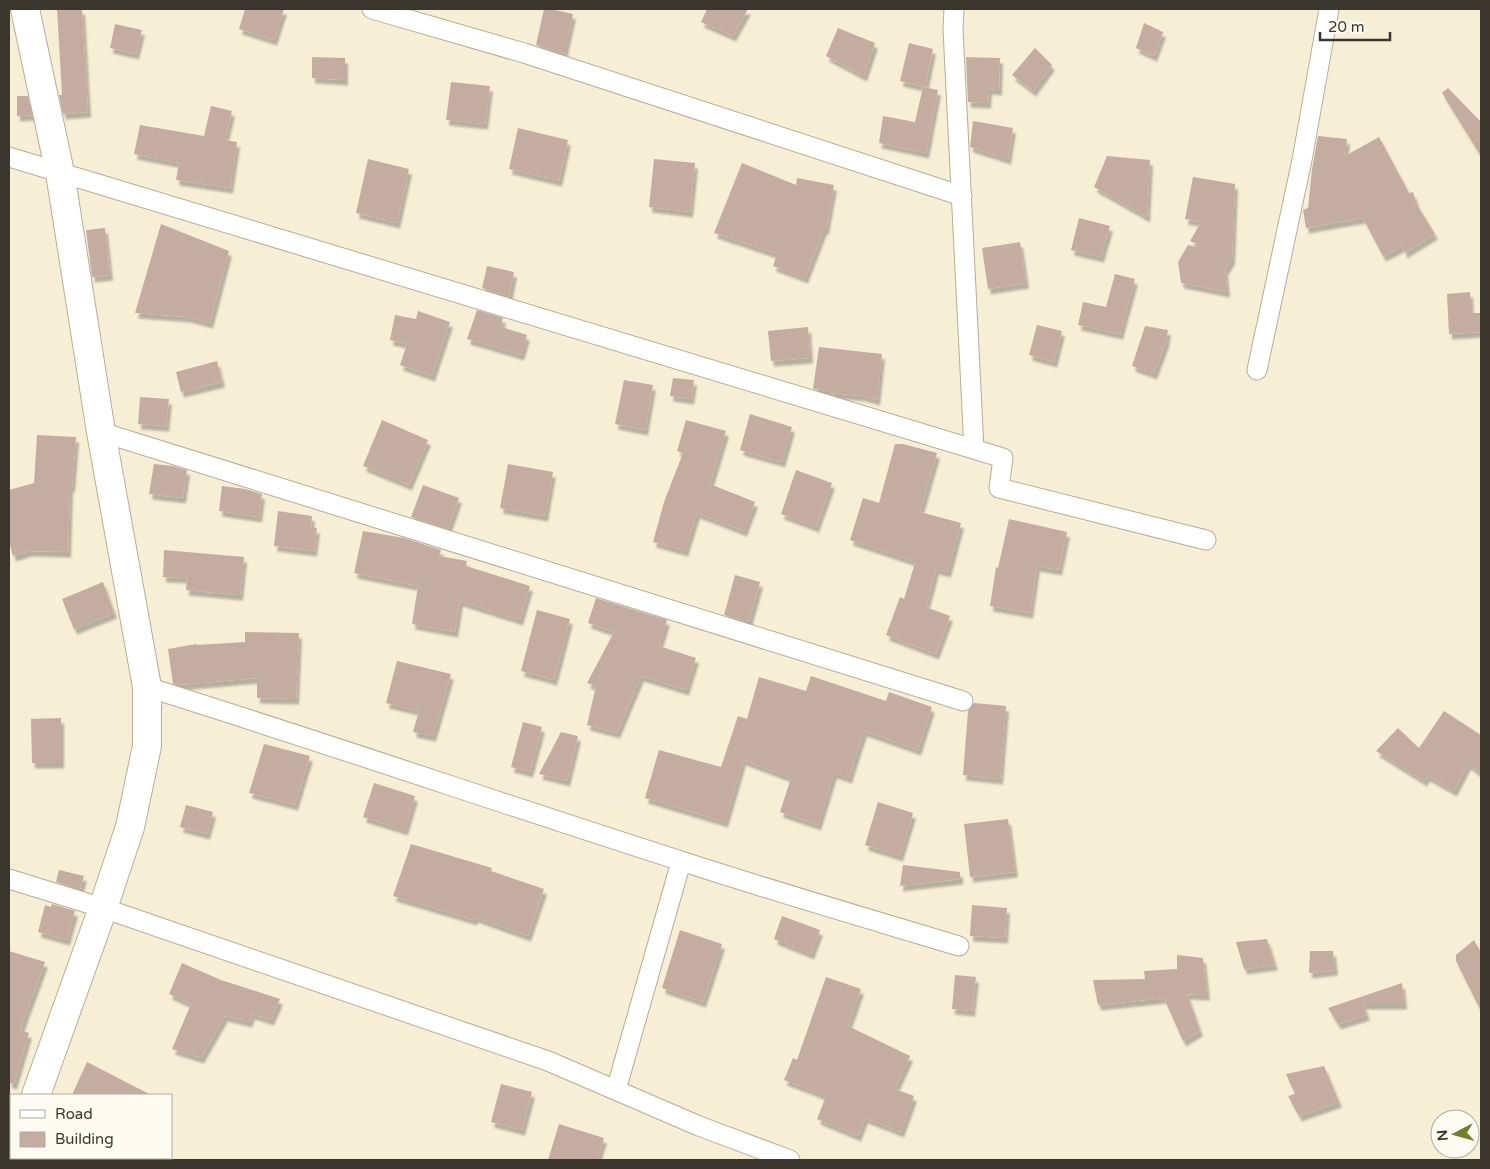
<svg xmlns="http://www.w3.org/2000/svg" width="1490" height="1169" viewBox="0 0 1490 1169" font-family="'Varela Round',sans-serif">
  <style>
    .building { fill: #c4ada0; filter: url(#shadow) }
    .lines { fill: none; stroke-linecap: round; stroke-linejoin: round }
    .street-casing { stroke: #b6ad97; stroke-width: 21 }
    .secondary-casing { stroke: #b6ad97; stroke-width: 30 }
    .street { stroke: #fff; stroke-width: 19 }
    .secondary { stroke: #fff; stroke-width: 28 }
  </style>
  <defs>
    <filter id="shadow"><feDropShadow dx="3" dy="5.5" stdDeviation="1" flood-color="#0004"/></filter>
  </defs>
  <rect width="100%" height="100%" fill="#f7eed6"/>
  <g class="building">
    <path d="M57,9H82L88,112L63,114L59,95H62Z"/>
    <path d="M245,9H284L274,40L239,29Z"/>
    <path d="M544,9H551L573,14L564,54L536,45Z"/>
    <path d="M707,9H748L733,36L701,22Z"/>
    <path d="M1144,23L1163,32L1154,56L1136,48Z"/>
    <path d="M115,24L142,30L136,54L110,48Z"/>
    <path d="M838,28L875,43L864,76L826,56Z"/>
    <path d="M909,43L933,49L925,87L900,81Z"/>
    <path d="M1035,48L1052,65L1033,91L1012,75Z"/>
    <path d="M312,57L345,58V80L312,78Z"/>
    <path d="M966,57L1000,58L999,90L989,89L988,103L968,102Z"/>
    <path d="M451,82L490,86L485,124L446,120Z"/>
    <path d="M923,87L938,90L926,153L879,143L883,116L915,122Z"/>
    <path d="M1448,88L1481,122V156L1442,93Z"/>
    <path d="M17,96H28L32,115L17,116Z"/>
    <path d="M211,106L232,111L225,140L237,142L230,188L176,180L179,163L134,154L140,125L204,136Z"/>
    <path d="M973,121L1013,128L1008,159L970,147Z"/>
    <path d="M518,128L568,140L559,181L509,169Z"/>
    <path d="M1318,136L1347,139L1345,156L1379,137L1409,193L1413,192L1416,203L1435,234L1404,253L1403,246L1383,256L1363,218L1306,228L1303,210L1308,208L1312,169Z"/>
    <path d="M1107,156L1150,160L1147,217L1094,187Z"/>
    <path d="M368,159L409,169L397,223L356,213Z"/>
    <path d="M654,159L695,163L690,212L649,207Z"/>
    <path d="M742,163L796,185L797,178L834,185L826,229H824L805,278L773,266L777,254L714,233Z"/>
    <path d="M1193,177L1235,184L1232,259L1225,270L1227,292L1181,283L1178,262L1188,245L1196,247L1197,244L1190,241L1201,222L1185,219Z"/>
    <path d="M1079,218L1110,226L1101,257L1071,250Z"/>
    <path d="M161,224L229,251L210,323L188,317L135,313Z"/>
    <path d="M105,228L110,275L92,277L86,230Z"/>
    <path d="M1020,242L1026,283L988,289L982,248Z"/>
    <path d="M487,266L514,272L509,297L482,288Z"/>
    <path d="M1115,274L1135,279L1120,334L1078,325L1083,302L1106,307Z"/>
    <path d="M1470,292L1471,313H1481V332L1449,334L1447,294Z"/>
    <path d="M477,310L503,318L501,327L527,335L521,355L467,339Z"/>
    <path d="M418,311L450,322L432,376L400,365L407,344L390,340L395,315L416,319Z"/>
    <path d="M1037,325L1062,331L1054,362L1029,355Z"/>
    <path d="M1145,326L1168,330L1166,342L1154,374L1132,366Z"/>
    <path d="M808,327L810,358L771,361L768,331Z"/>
    <path d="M819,347L882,354L877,400L863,396L831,393V391L813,389Z"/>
    <path d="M217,361L222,382L181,392L176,372Z"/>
    <path d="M673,378L694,380L691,399L670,396Z"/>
    <path d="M624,380L653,385L645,430L615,424Z"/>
    <path d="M140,397L169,399L166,426L138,424Z"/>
    <path d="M750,414L792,427L782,462L740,450Z"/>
    <path d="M382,420L428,440L409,485L363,466Z"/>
    <path d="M686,420L726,431L710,484L755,502L744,531L697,513L685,551L653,542L664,502L683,453L677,451Z"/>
    <path d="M37,435L76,437L72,487H70L68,552L29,551L13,556L9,541V490L34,483Z"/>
    <path d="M895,444H903L937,453L920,512L961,523L948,572L936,569L926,607L950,616L936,654L886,635L900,597L904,599L915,563L913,562V561L850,540L863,498L879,503Z"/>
    <path d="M154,464L173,466L187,470L183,498L149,494Z"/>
    <path d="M508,464L553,472L545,516L500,508Z"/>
    <path d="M796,470L832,483L816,527L781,514Z"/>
    <path d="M423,485L459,498L448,529L411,517Z"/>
    <path d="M222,486L245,489L262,494L259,517L219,511Z"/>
    <path d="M278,511L312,516L311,528H317L314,551L274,546Z"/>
    <path d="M1009,519L1067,532L1059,570L1037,566L1030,613L990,606L996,567L998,568Z"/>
    <path d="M363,531L404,538L441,550L439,556L467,561L466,566L530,586L520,620L460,601L455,632L412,624L418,586L354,573Z"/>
    <path d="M164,550L244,557L240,595L186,590L187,578L163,577Z"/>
    <path d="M735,575L760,582L749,622L724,615Z"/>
    <path d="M103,582L114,613L74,629L62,599Z"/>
    <path d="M596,598L667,620L659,646L696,658L686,690L641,676L617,733L587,725L596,686L587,683L614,632L588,623Z"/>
    <path d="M537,610L570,619L554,680L521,671Z"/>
    <path d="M245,632L299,633L296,699L257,698V678L178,685L173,684L168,649L196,644L197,645L245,642Z"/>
    <path d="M397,661L451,674L433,736L413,732L419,711L386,703Z"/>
    <path d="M811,676L886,701L889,692L932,707L918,750L864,731L849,778L834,773L818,825L780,812L791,778L743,760L725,822L645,798L659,750L721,767L738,716L747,719L759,677L806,691Z"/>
    <path d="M974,703L1006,706L1000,779L963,775L968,711Z"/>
    <path d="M1444,711L1481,735V774L1468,764L1454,791L1427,776L1424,781L1376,751L1398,728L1419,748Z"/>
    <path d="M61,718V763H32L31,719Z"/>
    <path d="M523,722L542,727L530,772L511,767Z"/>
    <path d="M561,732L578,736L567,781L539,774Z"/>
    <path d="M264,744L310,756L295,805L249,793Z"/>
    <path d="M374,783L415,796L405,830L363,817Z"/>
    <path d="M878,802L913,813L900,856L865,845Z"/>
    <path d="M186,805L213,812L207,834L180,827Z"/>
    <path d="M1008,819L1015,872L970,877L964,824Z"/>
    <path d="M411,844L492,868L491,871L544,889L528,936L475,917L474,920L393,896Z"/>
    <path d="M903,865L960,872V879L900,886Z"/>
    <path d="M59,870L84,876L80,889L56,882Z"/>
    <path d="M52,904L75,911L67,940L38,932L45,905L51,907Z"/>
    <path d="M972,905L1007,908L1005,938L970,936Z"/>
    <path d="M782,916L820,930L811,954L774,939Z"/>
    <path d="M680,930L722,944L703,1002L662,988Z"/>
    <path d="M1267,939L1275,965L1244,969L1236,942Z"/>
    <path d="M1474,940L1481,953V1011L1456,961V955Z"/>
    <path d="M9,951L45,962L20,1030L29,1033L14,1084L9,1083Z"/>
    <path d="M1310,951H1333L1335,970L1309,973Z"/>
    <path d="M1177,955L1203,958L1207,995L1187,994L1200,1031L1183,1041L1164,998L1098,1005L1093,980L1145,979L1144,971L1177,969Z"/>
    <path d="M182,963L221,980L280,999L271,1020L252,1014L249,1022L225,1016L201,1058L172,1049L191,1004L169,994Z"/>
    <path d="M955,975L976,977L972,1011L952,1009Z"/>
    <path d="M826,977L861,989L848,1026L910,1056L895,1089L914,1096L901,1132L865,1118L858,1136L817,1119L826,1096L784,1080L793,1058L797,1060Z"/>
    <path d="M1402,983L1404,1004H1363L1367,1015L1338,1024L1328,1008Z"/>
    <path d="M87,1062L151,1095H72Z"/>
    <path d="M1324,1066L1339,1102L1299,1116L1288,1096L1295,1094L1286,1074Z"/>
    <path d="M501,1084L532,1092L522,1130L491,1122Z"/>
    <path d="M559,1124L604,1138L597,1160H548Z"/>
  </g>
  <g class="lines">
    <defs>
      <g id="street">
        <path d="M372,9L524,53L962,196"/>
        <path d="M954,9L953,29L974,449"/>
        <path d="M9,157L1003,458L999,488L1206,540"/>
        <path d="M1257,370L1302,160L1329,9"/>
        <path d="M101,432L963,701"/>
        <path d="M147,687C326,743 503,804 681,861C773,891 866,918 959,946"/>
        <path d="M9,879L103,908L548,1061L699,1126L790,1160"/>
        <path d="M616,1090L681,862"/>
      </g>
      <g id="secondary">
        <path d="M25,9L60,173L101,432L147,687V746L130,827L103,908L36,1095"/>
        <path d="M19,1160L20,1158"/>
      </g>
    </defs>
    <use href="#street" class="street-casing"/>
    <use href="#secondary" class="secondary-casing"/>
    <use href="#street" class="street"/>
    <use href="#secondary" class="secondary"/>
  </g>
  <rect width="1490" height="1169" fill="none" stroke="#3a362d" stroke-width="20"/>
  <rect x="10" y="1094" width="162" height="65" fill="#fffbf2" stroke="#b0aca3"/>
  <rect x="20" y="1110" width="25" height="8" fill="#ffffff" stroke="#b0aca3"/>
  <text x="55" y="1119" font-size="15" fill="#3a362d">Road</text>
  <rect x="20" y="1132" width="25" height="15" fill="#c4ada0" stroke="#b0aca3"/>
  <text x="55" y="1144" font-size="15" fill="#3a362d">Building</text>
  <g transform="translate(1455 1134) rotate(264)"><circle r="24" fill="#fffbf2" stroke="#b0aca3"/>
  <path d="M0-4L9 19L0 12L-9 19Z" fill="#717e2c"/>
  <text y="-8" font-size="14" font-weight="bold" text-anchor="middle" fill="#3a362d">N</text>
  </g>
  <path d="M1320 32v8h70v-8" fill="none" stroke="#3a362d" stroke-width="2.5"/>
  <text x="1328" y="32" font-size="15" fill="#3a362d" stroke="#fffbf2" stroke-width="4" paint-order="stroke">20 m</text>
</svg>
